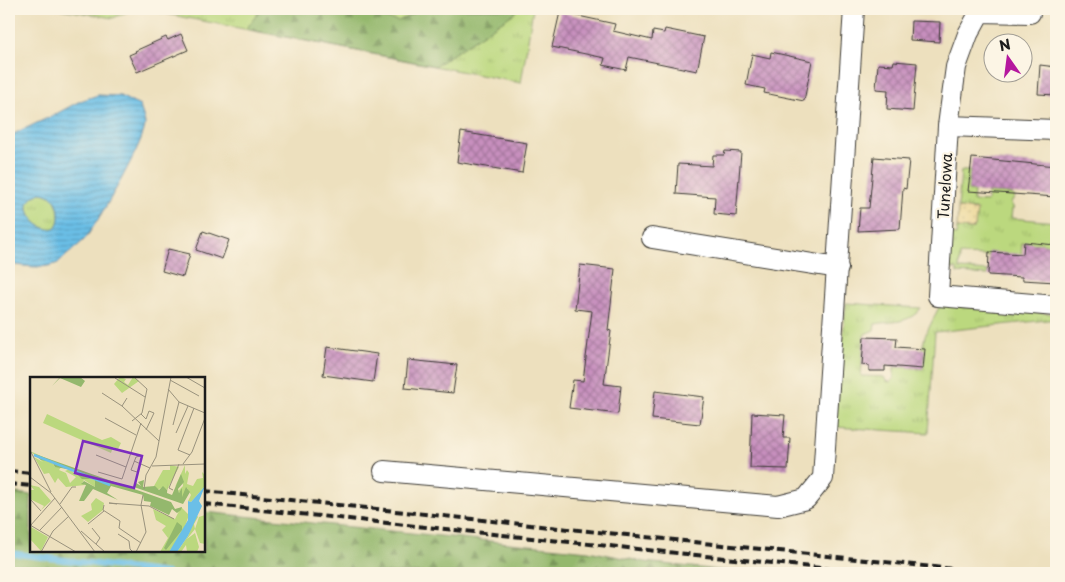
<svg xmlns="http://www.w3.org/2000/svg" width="1065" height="582" viewBox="0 0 1065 582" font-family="'Playpen Sans',sans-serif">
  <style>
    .grass { fill: url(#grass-tufts); stroke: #6c7a4d }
    .forest { fill: url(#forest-firs); stroke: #586a44 }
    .sand { fill: url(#sand-dots); stroke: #857b5d }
    .water { fill: url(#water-rules); stroke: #446e82; fill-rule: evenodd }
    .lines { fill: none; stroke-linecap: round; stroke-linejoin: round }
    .stream { stroke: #6bbfe7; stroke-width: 6 }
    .building { fill: url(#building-cross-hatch) }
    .minor-casing { stroke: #3b3934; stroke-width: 22 }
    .minor { stroke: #fff; stroke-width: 20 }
    .rail { stroke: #1c1c1c; stroke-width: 4; stroke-dasharray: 8 4; stroke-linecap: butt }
    .labels { text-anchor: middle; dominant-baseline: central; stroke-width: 4.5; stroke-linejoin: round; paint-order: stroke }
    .street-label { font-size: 15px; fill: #1c1c1c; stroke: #fcf5e5 }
    .inset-river { fill: none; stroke: #6bbfe7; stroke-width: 2.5 }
    .inset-road { fill: none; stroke: #99927d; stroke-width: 1 }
    .view { fill: #7b2cbf; fill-opacity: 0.15; stroke: #7b2cbf; stroke-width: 2.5 }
    .inset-edge { fill: none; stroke: #1c1c1c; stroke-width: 2.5 }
  </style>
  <defs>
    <pattern id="grass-tufts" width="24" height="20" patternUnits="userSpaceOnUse" patternTransform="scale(1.25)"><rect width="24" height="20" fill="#bbd87e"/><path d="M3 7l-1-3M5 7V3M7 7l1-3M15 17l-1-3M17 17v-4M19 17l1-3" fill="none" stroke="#a0b96c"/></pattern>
    <pattern id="forest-firs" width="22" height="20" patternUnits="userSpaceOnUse" patternTransform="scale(1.25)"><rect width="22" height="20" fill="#94b86d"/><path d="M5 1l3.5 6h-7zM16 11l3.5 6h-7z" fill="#789559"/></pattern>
    <pattern id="sand-dots" width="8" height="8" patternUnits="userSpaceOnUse" patternTransform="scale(1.25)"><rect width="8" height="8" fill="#eeda9e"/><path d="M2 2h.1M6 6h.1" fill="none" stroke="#ccba88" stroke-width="1.8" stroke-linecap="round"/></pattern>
    <pattern id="water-rules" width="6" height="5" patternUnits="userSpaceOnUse" patternTransform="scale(1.25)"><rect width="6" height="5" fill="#6bbfe7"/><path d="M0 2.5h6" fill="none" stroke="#579aba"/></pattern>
    <pattern id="building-cross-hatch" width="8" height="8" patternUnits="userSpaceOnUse" patternTransform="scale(1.25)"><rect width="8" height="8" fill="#c78fbe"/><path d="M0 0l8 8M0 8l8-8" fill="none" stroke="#a1749a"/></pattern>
  </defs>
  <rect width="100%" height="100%" fill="#fcf5e5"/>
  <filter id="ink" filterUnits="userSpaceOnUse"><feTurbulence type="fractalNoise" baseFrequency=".02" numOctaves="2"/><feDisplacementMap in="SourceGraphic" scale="10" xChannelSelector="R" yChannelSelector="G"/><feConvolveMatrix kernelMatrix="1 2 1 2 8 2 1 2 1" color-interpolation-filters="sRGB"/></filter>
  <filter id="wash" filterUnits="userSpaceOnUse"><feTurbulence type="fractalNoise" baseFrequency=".0096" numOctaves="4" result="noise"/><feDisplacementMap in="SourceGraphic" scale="20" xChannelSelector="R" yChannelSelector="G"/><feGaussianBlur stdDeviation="1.12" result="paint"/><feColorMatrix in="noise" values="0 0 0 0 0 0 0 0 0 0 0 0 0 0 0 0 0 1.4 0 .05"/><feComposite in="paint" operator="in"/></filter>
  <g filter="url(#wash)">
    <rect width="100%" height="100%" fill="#ede0be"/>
    <g class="grass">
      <path d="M60,9H134L113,18Z"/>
      <path d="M141,9H533L521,83Z"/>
      <path d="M961,171H970L968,191L974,192L973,201L987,202L988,193L1012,194L1015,197L1011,203L1014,209H1012L1011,218L1056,222V245L1022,243L1021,258L989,252V256L960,255L959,269L988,271V275L957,273V269H948L950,234L956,235L957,228L971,229L975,227V209L958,208Z"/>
      <path d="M41,193C55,194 59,205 59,218C56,250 4,204 41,193Z"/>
      <path d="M846,303L921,308C909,324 892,321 875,324L874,330L865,334L864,337L861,376L884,377L886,381L890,382L894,378V367L923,368L925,350L922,349L925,336L940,305L1056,314V319L935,332L928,433L835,427Z"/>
    </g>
    <g class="forest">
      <path d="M261,9H345L398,21L423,9H516V12L435,66L246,29Z"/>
      <path d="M9,492L31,495V551H204V512L588,551L645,562L746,573H9Z"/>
    </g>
    <path class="sand" d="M958,208L977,210L975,227L971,229L957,228Z"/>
    <path class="water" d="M98,95L120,96L140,106C141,111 145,119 145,124C146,140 96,226 84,240C82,242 60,261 58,263C42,270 25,266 9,264V136L54,115L80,101ZM41,193C55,194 60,205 59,218C56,250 4,204 41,193Z"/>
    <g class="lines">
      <path class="stream" d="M9,553L167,573"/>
    </g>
    <g id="blocks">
      <g class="building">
        <path d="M560,12L615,24L613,31L652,40L653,31L664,33L665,29L704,37L697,71L629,57L626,70L603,65L605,58L552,47Z"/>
        <path d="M911,21L940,22L939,42L910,40Z"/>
        <path d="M181,34L188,50L137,72L129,55L136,52L135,51L166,37L168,40Z"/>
        <path d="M771,52L812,61L804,101L764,93L765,89L746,85L752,54L770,58Z"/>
        <path d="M894,61L917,63L913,111L887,109L888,90L876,89L878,64L893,65Z"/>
        <path d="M1040,65L1056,67V95L1038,94Z"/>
        <path d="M461,132L527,143L522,173L457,162Z"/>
        <path d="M725,151L741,152L736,216L714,214L715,197L676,194L678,164L712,166L713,155H724Z"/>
        <path d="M874,157L909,160L906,189L903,188L900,229L858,231L860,208H869Z"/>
        <path d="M972,158L1056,166V197L968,191Z"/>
        <path d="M203,231L229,240L222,259L196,250Z"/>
        <path d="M1024,242L1056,245V282L1022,280V277L988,275L989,252L1023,254Z"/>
        <path d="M168,249L190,254L183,277L162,271Z"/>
        <path d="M580,265L615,269L608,330L611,331L604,384L621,386L618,414L569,408L573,380L583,381L592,311L575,309Z"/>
        <path d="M864,337L897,338L896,347L925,349L923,369L885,366V371H869V366L862,365Z"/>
        <path d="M327,347L377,354L373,382L323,375Z"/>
        <path d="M408,360L457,365L453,393L405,388Z"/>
        <path d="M655,391L704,397L700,424L652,419Z"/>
        <path d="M752,413L785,415L783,438H790L788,469L750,468Z"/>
      </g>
    </g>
  </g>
  <g filter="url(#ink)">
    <use href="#blocks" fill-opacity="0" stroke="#3b3934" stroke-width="1"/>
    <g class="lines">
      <defs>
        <g id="minor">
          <path d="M1030,13L980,12L968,34L956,67L948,126L938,296L1056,306"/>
          <path d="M948,126L1056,130"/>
          <path d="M652,238L838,268"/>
          <path d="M384,471L778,506L806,499L823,478L854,9"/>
        </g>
      </defs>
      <use href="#minor" class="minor-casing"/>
      <use href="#minor" class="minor"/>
      <g class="rail">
        <path d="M9,471L31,473"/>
        <path d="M9,484L31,486"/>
        <path d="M204,491L991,573"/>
        <path d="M204,504L869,573"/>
      </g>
    </g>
  </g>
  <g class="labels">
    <g class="street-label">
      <text transform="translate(944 186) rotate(-87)">Tunelowa</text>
    </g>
  </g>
  <g transform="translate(30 377)">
    <rect width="175" height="175" fill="#ede0be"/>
    <path d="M90,0L96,2L94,5L98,8L103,0L109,4L92,16L84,7ZM17,37L72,63L81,60L91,66L88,72L83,70L81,76L13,46ZM0,74L20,83L25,90L32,89L29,93L36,96L40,106L46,100L35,94L40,92L45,97L66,102L65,110L54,103L52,106L55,108L36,110L28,101L25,106L19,96L14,97L4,80L13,85ZM140,88L149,90L137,113L133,110L127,113L124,109L133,93H140ZM155,88V97L157,93L159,96L157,107L163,109L167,102L173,101L172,95L175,98V109L161,125L158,124L161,118L157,111L153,120L149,119L152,118L148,114L153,109L152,100L145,110ZM0,108L9,110L21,124L11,133L14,129L0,122L1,113H4ZM66,121L74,126L73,133L58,145L51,139L62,133L61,127ZM151,130L159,138L153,155L139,175H130L138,161L132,153L136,149L126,143L123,132L145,142ZM166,137L168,140L164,147L165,152L169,140L175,138V167L170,166L165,152L157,162L165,156L169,170L167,175H157L156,168L151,175H147L158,159Z" fill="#bbd87e"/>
    <path d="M30,0H50L55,4L51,10L30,1L22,9ZM5,77L141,125L145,132L152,130L151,133L147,136L142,132L139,138L120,129L121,125L114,124L113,118L81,109L77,116L88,123L63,112L54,124H49L56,108L51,107L54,104L65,110V102H52L43,93L25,90L22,85L11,83ZM151,97L154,105L148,112L149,116L152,111V120L156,110L160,115L153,127L104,110L106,106L111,109L108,105L114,103L113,110L125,109L129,113L133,109L137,113L138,105L137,116L142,118ZM147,145L152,149V153L136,173L134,171Z" fill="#94b86d"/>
    <path d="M1,150L18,160L11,174L0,162Z" fill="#bbd87e"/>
    <path d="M175,109L169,124L172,129L158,159L147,175H139L158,143V124L161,125Z" fill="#6bbfe7"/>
    <path class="inset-river" d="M4,78L80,108"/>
    <path class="inset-road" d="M156,0L175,11M85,1L115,20M140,3L169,19M138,12L149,25L175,36M72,16L92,29M97,21L92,29L129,64M111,37L116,42L119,34L124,36L116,53M75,41L106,58M102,44L112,36L117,12L104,0M143,48L149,25M146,56L158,29M1,75L21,115M66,78L96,90M160,78L148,73L164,31M104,84L120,91M153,87L162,75L175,41M122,89L175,87M68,95L92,102L111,46M107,95L101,93L106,80L110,79M0,100L21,116L65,175M114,112L116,98L126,80L141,0M143,113L139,111L149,87M0,122L11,134M30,127L42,110H46M87,127L79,126L119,129L144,142M74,128L73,133L90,144L89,151L111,166M58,147L74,134M0,148L46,175M0,149L25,121M62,151L70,161L66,167M10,153L32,130M51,154L75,175M88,157L99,164L100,172L103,175M11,175L23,154L39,139M106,175L116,155L111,128L113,118"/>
    <path class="view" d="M53,64L112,79L104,111L45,96Z"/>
    <rect width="175" height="175" class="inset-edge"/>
  </g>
  <rect width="1065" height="582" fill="none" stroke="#fcf5e5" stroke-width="30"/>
  <g transform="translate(1008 58) rotate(346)"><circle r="24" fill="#fcf5e5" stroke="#a29e95"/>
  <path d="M0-4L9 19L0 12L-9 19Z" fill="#b5179e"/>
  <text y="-8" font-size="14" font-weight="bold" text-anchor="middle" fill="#1c1c1c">N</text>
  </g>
</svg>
